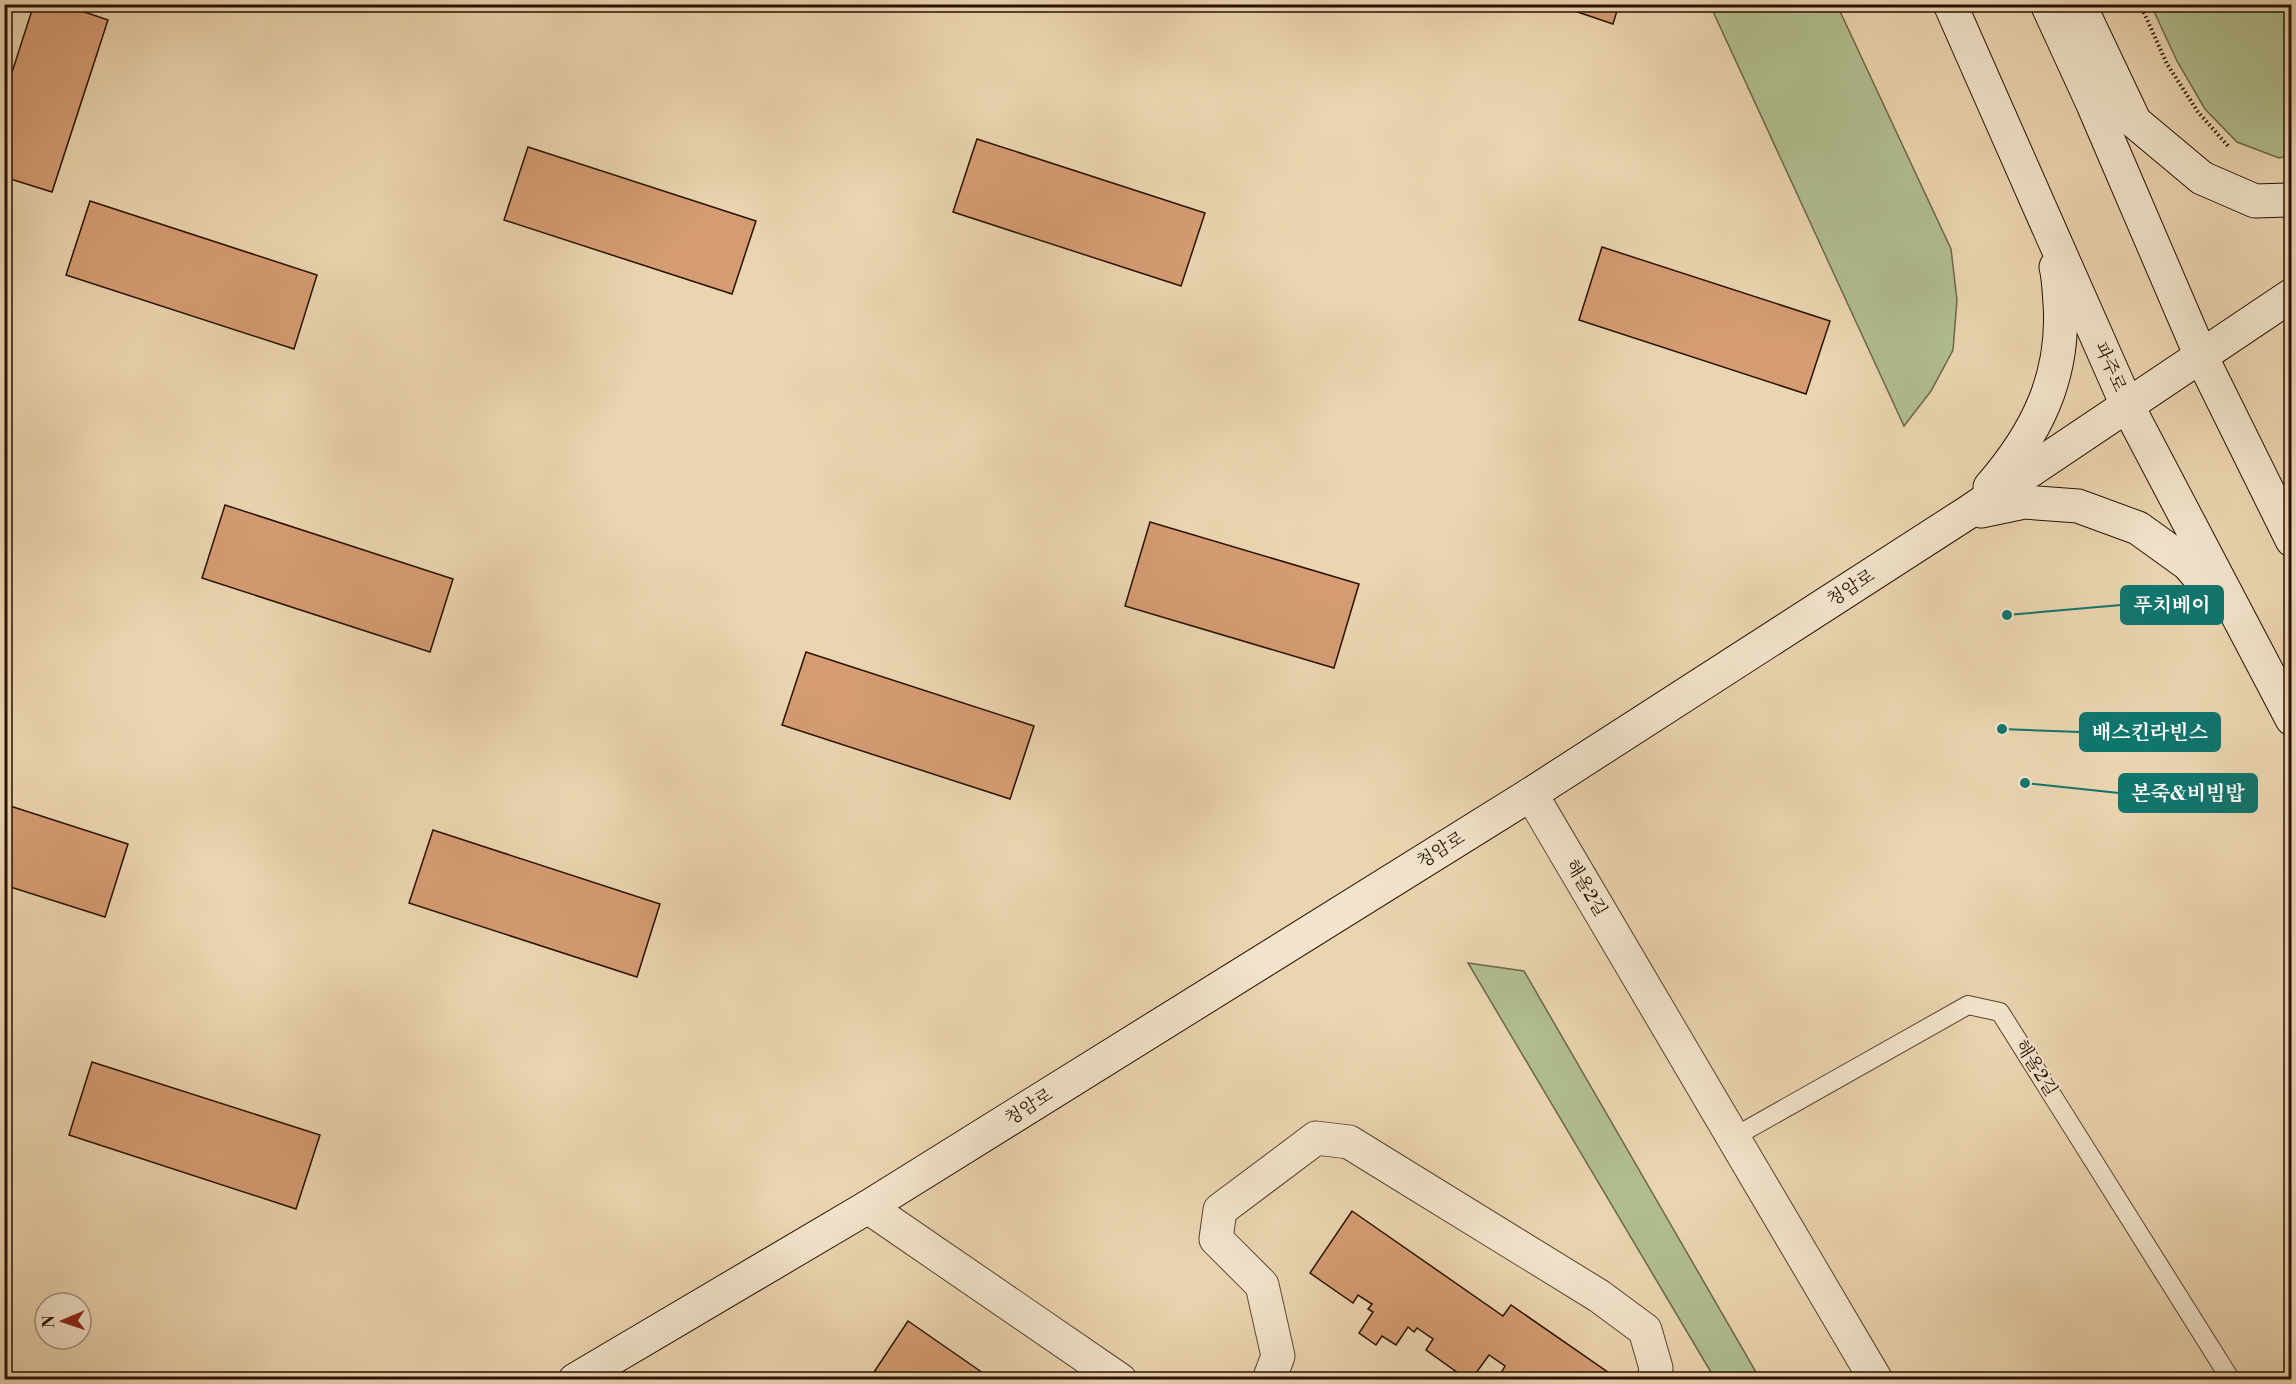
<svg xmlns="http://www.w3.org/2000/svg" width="2296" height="1384" viewBox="0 0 2296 1384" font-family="'Libre Bodoni','Noto Serif KR',serif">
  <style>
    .green { fill: #b1be90; stroke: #6d6848; stroke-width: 1.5 }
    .building { fill: #d59c73; stroke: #291100; stroke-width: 1.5 }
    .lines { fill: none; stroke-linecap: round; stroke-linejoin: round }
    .lane-casing { stroke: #5a422c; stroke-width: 20 }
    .street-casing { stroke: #5a422c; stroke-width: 35 }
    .secondary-casing { stroke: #291100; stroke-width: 35 }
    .path { stroke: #291100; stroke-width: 4; stroke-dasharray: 1.5 3; stroke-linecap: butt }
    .lane { stroke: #f2e4cc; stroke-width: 18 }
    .street { stroke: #f2e4cc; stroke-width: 33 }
    .secondary { stroke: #f2e4cc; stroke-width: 33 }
    .labels { text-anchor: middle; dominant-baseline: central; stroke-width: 4.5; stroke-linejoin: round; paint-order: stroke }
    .street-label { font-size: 18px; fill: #291100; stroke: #f2e4cc }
    .leader { fill: none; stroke: #0f766e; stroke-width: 2 }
    .callout-dot { fill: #0f766e; stroke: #f2e4cc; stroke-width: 2 }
    .callout { fill: #0f766e; stroke: #0f766e; stroke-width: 2 }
    .callout-label { font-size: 20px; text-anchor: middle; font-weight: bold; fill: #fff }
  </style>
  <rect width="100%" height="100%" fill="#ebd5b0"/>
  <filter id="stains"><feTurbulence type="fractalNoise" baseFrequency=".00333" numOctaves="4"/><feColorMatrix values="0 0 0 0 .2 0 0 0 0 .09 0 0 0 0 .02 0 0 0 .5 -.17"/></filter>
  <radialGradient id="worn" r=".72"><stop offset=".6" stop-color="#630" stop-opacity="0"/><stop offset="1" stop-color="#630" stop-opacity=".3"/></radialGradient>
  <g class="green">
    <path d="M1710,5H1837L1951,249L1957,300L1953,350L1931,391L1904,426Z"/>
    <path d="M2151,5H2283L2291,18V155L2279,158L2237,142L2205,109L2177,61Z"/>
    <path d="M1468,963L1524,971L1760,1379H1715Z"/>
  </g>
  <g class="building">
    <path d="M34,4H61L108,20L52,192L4,177V97Z"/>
    <path d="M1554,4H1619L1613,24Z"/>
    <path d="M977,139L1205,213L1181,286L953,212Z"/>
    <path d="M528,147L756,221L732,294L504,220Z"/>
    <path d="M90,201L317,275L294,349L66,275Z"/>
    <path d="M1602,247L1830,321L1806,394L1579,320Z"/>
    <path d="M225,505L453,579L430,652L202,578Z"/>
    <path d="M1150,522L1359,584L1334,668L1125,606Z"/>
    <path d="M806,652L1034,726L1010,799L782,725Z"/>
    <path d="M4,804L128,844L105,917L4,885Z"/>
    <path d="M433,830L660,904L637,977L409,903Z"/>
    <path d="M92,1062L320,1135L296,1209L69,1135Z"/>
    <path d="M1352,1211L1503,1316L1511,1305L1612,1375L1609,1380H1511L1501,1373L1505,1366L1489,1355L1471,1380H1468L1426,1350L1433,1339L1417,1328L1414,1332L1408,1327L1396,1345L1382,1336L1376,1345L1359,1333L1373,1312L1368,1309L1372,1304L1358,1295L1353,1303L1310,1273Z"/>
    <path d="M908,1321L993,1380H886L874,1372Z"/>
  </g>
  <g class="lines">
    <defs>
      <path id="lane" d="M1734,1137L1968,1005L2000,1012L2231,1380"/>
      <g id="street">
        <path d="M1531,794L1876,1380"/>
        <path d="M868,1207L1120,1380"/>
        <path d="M1269,1380L1278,1356L1262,1285L1216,1239L1220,1210L1316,1138L1349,1142L1599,1296L1645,1330L1656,1368L1654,1380"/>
      </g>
      <g id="secondary">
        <path d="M1950,4L2127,405L2292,719"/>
        <path d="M2047,4L2092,102L2201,356L2292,540"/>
        <path d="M2079,4L2135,122L2202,178L2255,201L2292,200"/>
        <path d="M1990,487C2037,433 2065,376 2060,303C2059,291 2059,279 2056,267"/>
        <path d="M1981,511L2024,502L2078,506L2138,528L2188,564L2212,592"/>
        <path d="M575,1380L868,1207L1531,794L1967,513L2292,295"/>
      </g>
    </defs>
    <use href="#lane" class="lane-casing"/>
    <use href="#street" class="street-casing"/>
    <use href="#secondary" class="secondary-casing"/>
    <path class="path" d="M2140,4L2167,64L2198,112L2228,146"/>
    <use href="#lane" class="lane"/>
    <use href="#street" class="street"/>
    <use href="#secondary" class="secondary"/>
  </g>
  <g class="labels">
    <g class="street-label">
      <text transform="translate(2110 367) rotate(66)">파주로</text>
      <text transform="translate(1851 588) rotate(-33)">청암로</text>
      <text transform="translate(1441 850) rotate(-32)">청암로</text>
      <text transform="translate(1586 888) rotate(59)">해올2길</text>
      <text transform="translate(2036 1068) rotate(58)">해올2길</text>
      <text transform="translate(1029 1107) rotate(-32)">청암로</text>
    </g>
  </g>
  <path class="leader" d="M2007 615L2121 605M2002 729L2080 732M2025 783L2119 793"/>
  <g class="callout-dot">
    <circle cx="2007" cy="615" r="6"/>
    <circle cx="2002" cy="729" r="6"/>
    <circle cx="2025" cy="783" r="6"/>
  </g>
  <g class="callout">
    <rect x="2121" y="586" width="102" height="38" rx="6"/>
    <rect x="2080" y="713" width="140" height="38" rx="6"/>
    <rect x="2119" y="774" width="138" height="38" rx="6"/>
  </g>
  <g class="callout-label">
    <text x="2172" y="612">푸치베이</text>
    <text x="2150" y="739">배스킨라빈스</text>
    <text x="2188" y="800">본죽&amp;비빔밥</text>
  </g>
  <rect width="2296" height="1384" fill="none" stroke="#ebd5b0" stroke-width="24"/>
  <rect x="6" y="6" width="2284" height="1372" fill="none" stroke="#291100" stroke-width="3"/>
  <rect x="12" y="12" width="2272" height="1360" fill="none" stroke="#291100" stroke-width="1.5"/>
  <g transform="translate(63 1321) rotate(268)"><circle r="28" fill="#f2e4cc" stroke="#a2907a" stroke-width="1.5"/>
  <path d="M0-4.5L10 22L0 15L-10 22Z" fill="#8f2418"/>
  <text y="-9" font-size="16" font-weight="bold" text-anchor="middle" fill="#291100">N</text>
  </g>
  <rect width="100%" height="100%" filter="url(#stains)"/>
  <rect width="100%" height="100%" fill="url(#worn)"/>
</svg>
